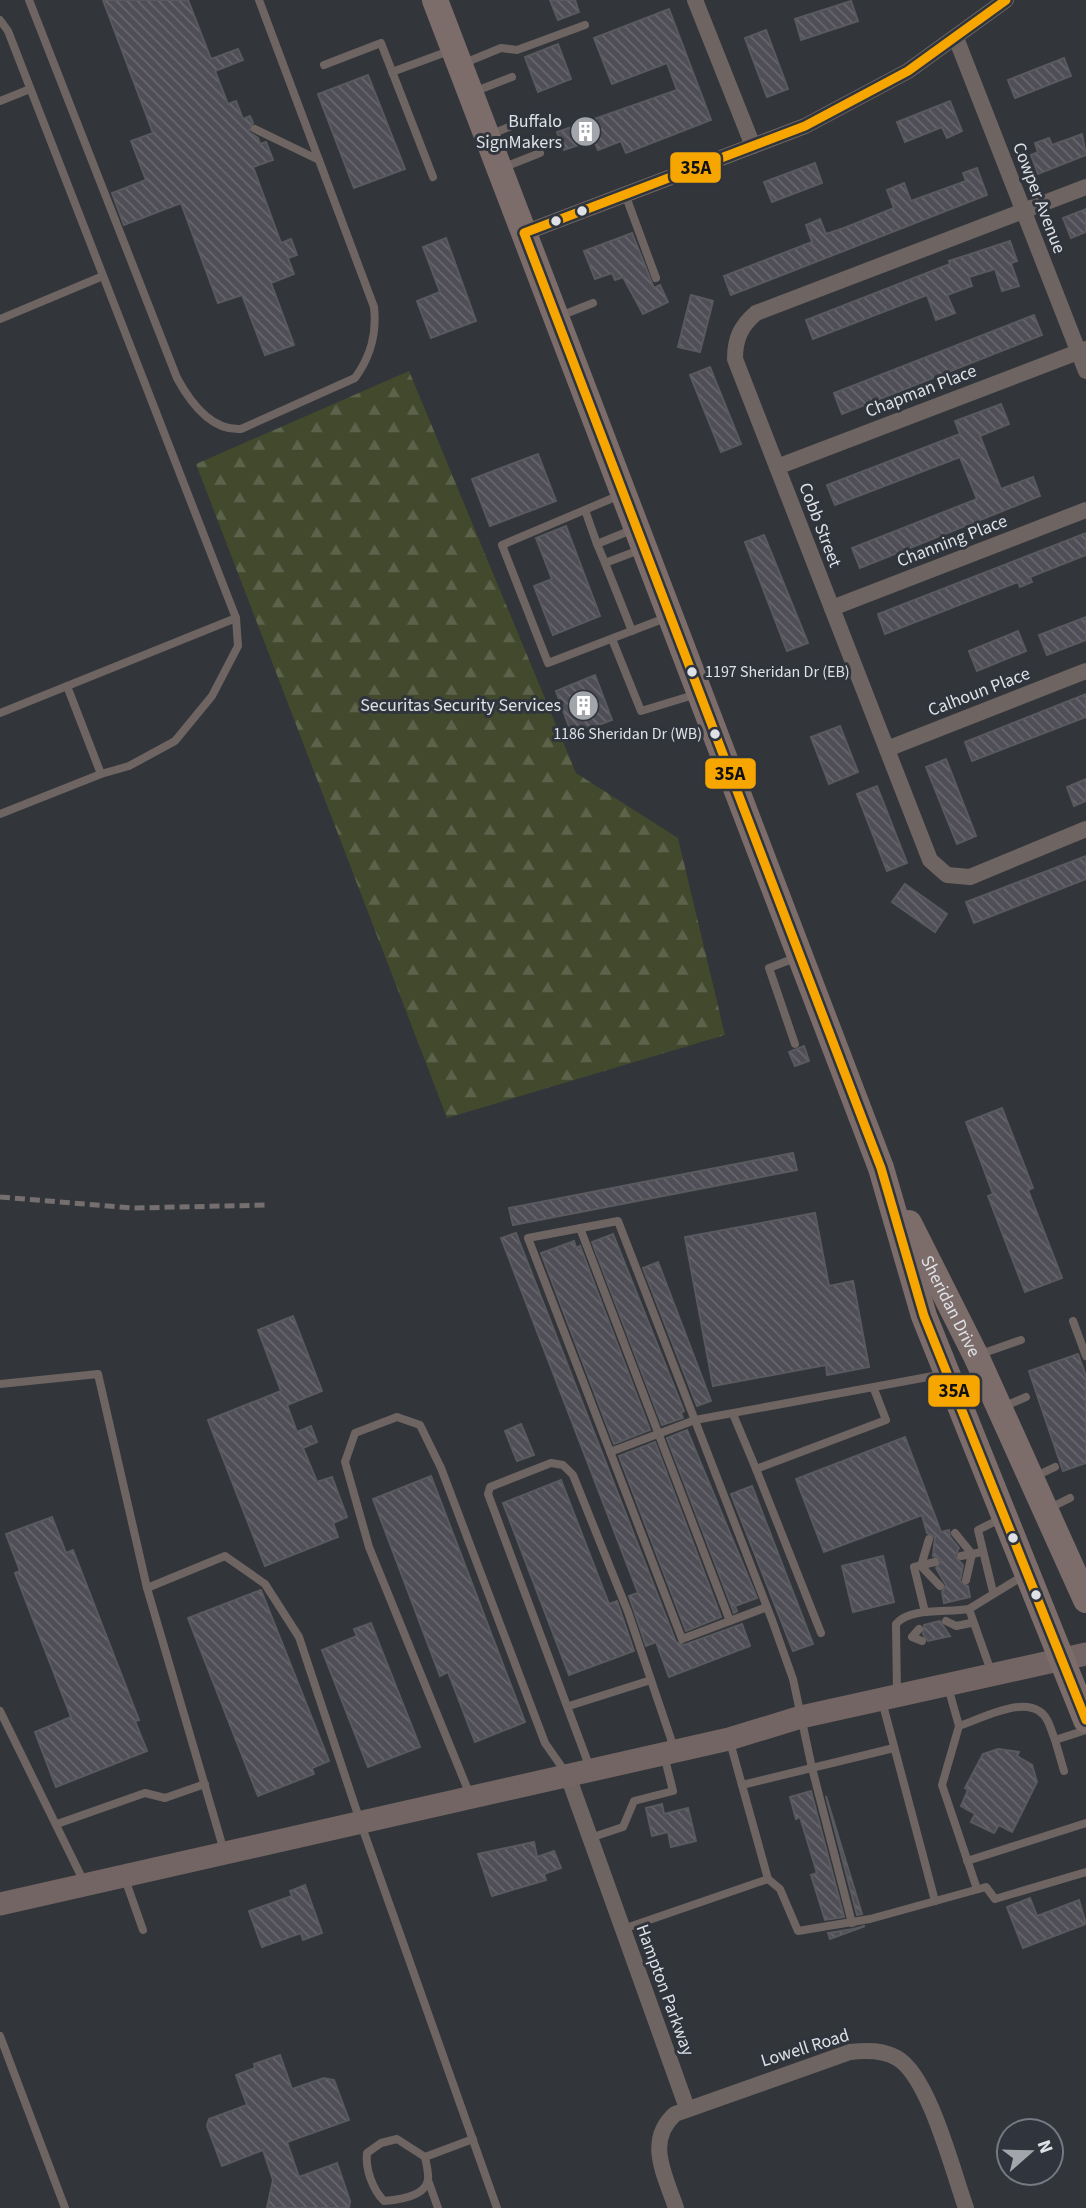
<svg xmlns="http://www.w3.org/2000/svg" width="1086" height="2208" viewBox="0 0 1086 2208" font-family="'Source Sans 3',sans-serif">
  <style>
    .forest { fill: url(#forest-firs) }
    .building { fill: url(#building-back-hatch); stroke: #595a5e; stroke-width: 2 }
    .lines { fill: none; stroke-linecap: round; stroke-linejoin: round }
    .lane { stroke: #6e6462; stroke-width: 8 }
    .street { stroke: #6e6462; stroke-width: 16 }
    .secondary { stroke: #736563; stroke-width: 23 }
    .primary { stroke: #7c6c6a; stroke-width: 26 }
    .rail { stroke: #756f6f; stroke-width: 5; stroke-dasharray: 10 5; stroke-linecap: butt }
    .bus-1-casing { stroke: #2f343d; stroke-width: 14 }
    .bus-1 { stroke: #f7a600; stroke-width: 9 }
    .bus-dot { fill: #dee1e6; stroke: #2f343d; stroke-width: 2.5 }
    .labels { text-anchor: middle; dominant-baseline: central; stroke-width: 6; stroke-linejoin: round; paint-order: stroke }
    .bus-label { font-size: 16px; fill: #dee1e6; stroke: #2f343d; text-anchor: start }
    .poi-label { font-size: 18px; fill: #dee1e6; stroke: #2f343d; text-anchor: end }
    .street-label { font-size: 18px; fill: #dee1e6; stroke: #2f343d }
    .line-badge { stroke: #2f343d; stroke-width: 2.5 }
    .pale-badge-label { font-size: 19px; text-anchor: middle; font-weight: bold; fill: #111 }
  </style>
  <defs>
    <pattern id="forest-firs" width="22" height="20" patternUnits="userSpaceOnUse" patternTransform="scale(1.75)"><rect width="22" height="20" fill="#42492c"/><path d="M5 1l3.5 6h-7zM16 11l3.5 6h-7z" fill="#5d634b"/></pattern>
    <pattern id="building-back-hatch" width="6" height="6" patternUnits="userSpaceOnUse" patternTransform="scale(1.75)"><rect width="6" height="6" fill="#4f4e56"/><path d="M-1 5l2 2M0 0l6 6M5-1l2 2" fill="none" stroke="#68676e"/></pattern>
  </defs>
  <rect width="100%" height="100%" fill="#32353a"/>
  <path class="forest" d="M409,371L576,773L678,838L725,1035L447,1118L196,464Z"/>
  <g class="building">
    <path d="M103,0H188L211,59L238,49L243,60L215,71L228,104L236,101L243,119L250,116L253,123L249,132L258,138L260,144L266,142L273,160L253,167L281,243L291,239L297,255L288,258L294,274L271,283L294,345L265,355L242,295L218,303L181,203L124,225L112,193L146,180L131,141L153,133Z"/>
    <path d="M550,0H575L579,12L558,20Z"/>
    <path d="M851,1L858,21L801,40L795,19Z"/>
    <path d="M669,9L711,120L626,153L621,141L598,150L595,143L589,146L587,142L564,150L557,132L677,90L667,63L612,84L594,38Z"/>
    <path d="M766,30L788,89L767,97L745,38Z"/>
    <path d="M558,44L571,79L538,92L525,57Z"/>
    <path d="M1064,58L1071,76L1015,98L1008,80Z"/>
    <path d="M368,75L405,169L354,188L318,94Z"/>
    <path d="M950,101L962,131L947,138L942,127L905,142L897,122Z"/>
    <path d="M1082,134L1086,155L1038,174L1031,155L1038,152L1035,143L1049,138L1052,145Z"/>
    <path d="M815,163L822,183L772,202L764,182Z"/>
    <path d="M977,168L987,195L731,295L724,276L812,242L806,225L820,219L826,234L844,228L894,208L887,190L904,183L911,201L966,181L963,173Z"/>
    <path d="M1086,209V232L1071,238L1063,218Z"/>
    <path d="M632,233L654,288L660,285L668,302L643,314L623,277L615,280L612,273L595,279L584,251Z"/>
    <path d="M446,238L476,321L431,338L417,301L440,292L423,247Z"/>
    <path d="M1010,241L1017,261L1011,263L1019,286L1002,291L995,269L969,277L972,286L947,295L955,313L936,320L927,295L813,339L806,320L950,264L949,261Z"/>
    <path d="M691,295L713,301L700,352L678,347Z"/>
    <path d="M1034,315L1042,335L842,414L834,393Z"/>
    <path d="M710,367L741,444L721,452L690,375Z"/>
    <path d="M1001,404L1009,424L980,436L1001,489L1033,477L1040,496L860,568L852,548L977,499L960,457L835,505L827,485L960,434L955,421Z"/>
    <path d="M538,454L556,501L490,526L472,479Z"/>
    <path d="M566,526L600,616L553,635L534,586L552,579L536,538Z"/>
    <path d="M1086,533V555L1030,577L1032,582L1020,587L1018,582L885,634L878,614Z"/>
    <path d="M764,535L808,643L787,651L745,542Z"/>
    <path d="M1086,617V640L1047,655L1039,635Z"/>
    <path d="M1018,631L1026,651L977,671L969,651Z"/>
    <path d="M595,675L612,720L572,735L556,691Z"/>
    <path d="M1086,694V717L972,761L965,742Z"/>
    <path d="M840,726L858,772L829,784L811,737Z"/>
    <path d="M946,759L976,836L957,844L926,767Z"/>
    <path d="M1086,779V801L1074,806L1067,787Z"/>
    <path d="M877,786L907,863L887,871L857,794Z"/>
    <path d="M1086,856V879L974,923L966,902Z"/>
    <path d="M905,884L947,914L935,932L892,902Z"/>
    <path d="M804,1046L809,1061L795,1066L789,1052Z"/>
    <path d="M1002,1108L1033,1188L1028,1190L1062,1278L1025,1292L988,1196L993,1194L966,1122Z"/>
    <path d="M793,1153L797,1170L513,1225L509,1208Z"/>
    <path d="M815,1213L829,1286L853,1281L869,1367L827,1375L826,1365L713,1386L685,1237Z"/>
    <path d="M516,1233L676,1642L684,1645L742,1624L750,1646L669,1677L656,1642L646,1646L629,1596L638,1593L501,1238Z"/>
    <path d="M613,1234L684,1411L681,1413L683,1418L662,1425L592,1242Z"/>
    <path d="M574,1241L576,1248L580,1246L650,1430L614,1444L541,1253Z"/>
    <path d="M658,1262L711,1401L697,1406L643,1268Z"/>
    <path d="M293,1316L322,1391L287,1405L297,1432L311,1426L317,1442L303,1448L317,1482L332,1477L347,1517L333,1523L338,1537L265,1566L208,1420L281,1391L258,1330Z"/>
    <path d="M1078,1354L1086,1376V1463L1063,1471L1029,1371Z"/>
    <path d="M521,1424L534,1455L517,1461L505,1431Z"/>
    <path d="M687,1430L757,1598L735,1606L737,1611L734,1613L667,1438Z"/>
    <path d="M905,1437L941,1532L949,1530L950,1537L959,1548L955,1556L963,1565L960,1581L968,1586L970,1597L944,1603L942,1592L946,1585L936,1568L941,1560L933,1556L935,1537L927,1533L922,1515L824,1552L796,1479Z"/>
    <path d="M655,1442L721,1617L686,1631L619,1456Z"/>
    <path d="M431,1476L525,1722L475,1742L448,1672L440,1676L373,1499Z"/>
    <path d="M561,1480L609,1604L617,1601L634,1651L569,1675L503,1503Z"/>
    <path d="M752,1486L813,1644L793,1651L731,1494Z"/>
    <path d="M52,1517L66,1553L73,1550L139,1720L135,1721L147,1751L56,1787L35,1732L71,1717L15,1573L20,1571L6,1534Z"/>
    <path d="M883,1556L894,1602L853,1612L842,1566Z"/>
    <path d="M261,1590L329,1761L312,1768L314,1774L258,1796L188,1618Z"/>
    <path d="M940,1621L950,1636L928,1641L923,1634L924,1625Z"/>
    <path d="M371,1623L420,1747L368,1767L322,1650L357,1636L354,1629Z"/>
    <path d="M998,1749L1019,1752L1017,1756L1032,1765L1037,1782L1012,1832L999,1825L994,1833L971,1822L975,1814L961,1806L968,1790L965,1788L983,1754Z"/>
    <path d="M811,1791L844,1917L825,1920L811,1875L817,1873L800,1817L796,1819L790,1797Z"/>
    <path d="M826,1796L862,1914L857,1915Z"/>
    <path d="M662,1804L664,1814L688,1808L696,1841L671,1847L668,1832L652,1836L646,1808Z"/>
    <path d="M534,1842L537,1857L554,1851L561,1868L544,1874L546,1880L492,1896L478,1854Z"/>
    <path d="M305,1885L322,1933L303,1940L301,1933L262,1947L249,1911L292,1896L290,1891Z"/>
    <path d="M1030,1898L1037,1916L1079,1900L1086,1924L1023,1948L1007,1907Z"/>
    <path d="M865,1926L830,1939L828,1933L853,1929Z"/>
    <path d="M280,2055L292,2089L324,2078L334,2080L349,2120L287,2142L299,2177L337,2163L350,2201L349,2208H267L273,2180L263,2150L222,2166L207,2126L209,2119L247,2105L236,2075L255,2068L254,2064Z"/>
  </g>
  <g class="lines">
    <g class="lane">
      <path d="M29,0L177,378C190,402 211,431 241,429L355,378C371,356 377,334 374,307L259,0"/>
      <path d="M0,20L8,31L236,618L0,713"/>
      <path d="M462,64L501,48L517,50L585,25"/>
      <path d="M324,65L381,43L433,177"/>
      <path d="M392,72L449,51"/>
      <path d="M476,91L512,77"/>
      <path d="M0,101L30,89"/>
      <path d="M255,129L319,160"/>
      <path d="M492,134L528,119"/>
      <path d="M502,168L540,153"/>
      <path d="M625,194L656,278"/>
      <path d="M560,316L593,303"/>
      <path d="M0,319L103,276"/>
      <path d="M620,495L502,545L548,663L668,617"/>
      <path d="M585,510L597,544L634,529"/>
      <path d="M597,544L605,563L642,549"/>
      <path d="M605,563L632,631"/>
      <path d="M612,639L641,711L697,694"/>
      <path d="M101,774L129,766L175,741L212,696L238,646L236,618"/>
      <path d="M0,814L101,774L67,686"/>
      <path d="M795,1044L769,968L795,958"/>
      <path d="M580,1228L730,1621"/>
      <path d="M1073,1321L1086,1356"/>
      <path d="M978,1355L1021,1340"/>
      <path d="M0,1384L98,1374L147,1588L224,1851"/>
      <path d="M1003,1407L1026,1397"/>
      <path d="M733,1414L756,1469L886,1420L874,1389"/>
      <path d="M610,1452L695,1420L944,1374"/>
      <path d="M756,1469L821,1633"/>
      <path d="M1036,1476L1055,1467"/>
      <path d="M1048,1509L1070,1498"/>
      <path d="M955,1533L972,1554L982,1552"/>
      <path d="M929,1539L921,1566L940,1586"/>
      <path d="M961,1556L972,1554L966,1580"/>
      <path d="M147,1588L225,1556L265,1584L299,1637L361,1824L497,2208"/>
      <path d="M993,1592L978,1530L1000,1519"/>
      <path d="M767,1607L682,1639L528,1238L618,1221L772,1620L793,1679L812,1768L852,1923"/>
      <path d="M969,1609L1023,1576"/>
      <path d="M925,1612L914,1567L935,1562"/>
      <path d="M946,1621L956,1626L971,1623"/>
      <path d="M919,1629L912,1637L922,1641"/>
      <path d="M948,1687L959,1726L942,1785L977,1889"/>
      <path d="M897,1694L896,1624C910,1607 947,1613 969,1609L992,1674"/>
      <path d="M882,1701L935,1901"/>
      <path d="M569,1706L651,1680"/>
      <path d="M0,1711L85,1884"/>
      <path d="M959,1726C980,1719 1019,1698 1039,1711C1049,1717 1051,1731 1055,1740L1086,1730"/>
      <path d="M1055,1740L1064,1771"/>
      <path d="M730,1742L768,1879L780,1889L798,1931L870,1919L986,1887L995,1899L1086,1872"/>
      <path d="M590,1768L488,1494L490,1487L551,1463L563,1465L573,1475L628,1612L674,1748"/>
      <path d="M742,1785L894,1748"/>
      <path d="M470,1795L369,1547L345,1462L355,1433L397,1417L420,1425L441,1468L545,1743L566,1773"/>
      <path d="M57,1824L145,1793L165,1798L205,1784"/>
      <path d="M590,1838L623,1827L634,1801L673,1791L664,1755"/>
      <path d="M967,1861L1086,1823"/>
      <path d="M125,1879L143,1930"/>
      <path d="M623,1929L768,1879"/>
      <path d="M0,2036L65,2208"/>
      <path d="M425,2157C426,2163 429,2173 428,2180C425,2197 397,2200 384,2201C373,2190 365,2169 367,2153L381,2143L397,2139L425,2157L473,2139"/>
      <path d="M428,2180L438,2208"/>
    </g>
    <g class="street">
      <path d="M695,0L753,146"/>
      <path d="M956,38L1086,371"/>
      <path d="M1086,187L756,313C741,326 735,338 735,359L930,860L947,875L970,877L1086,829"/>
      <path d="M524,233L805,126L908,71L1006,0"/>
      <path d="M777,467L1086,349"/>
      <path d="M832,608L1086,510"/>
      <path d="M887,749L1086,671"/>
      <path d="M568,1776L687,2108"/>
      <path d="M676,2208C665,2175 645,2141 675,2114L850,2052C867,2050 883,2050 897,2058C929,2076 953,2172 966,2208"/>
    </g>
    <path class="secondary" d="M0,1904L729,1739L801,1717L1086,1654"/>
    <g class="primary">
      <path d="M435,0L881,1168L924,1316L1086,1720"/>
      <path id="s1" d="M909,1223L976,1356L1086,1600"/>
    </g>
    <path class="rail" d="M0,1197L133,1208L268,1205"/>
    <defs>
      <path id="bus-1" d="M1006,0L908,71L805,126L524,233L881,1168L924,1316L1086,1720"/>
    </defs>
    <use href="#bus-1" class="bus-1-casing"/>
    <use href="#bus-1" class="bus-1"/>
  </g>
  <defs>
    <symbol id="building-disc" viewBox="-11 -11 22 22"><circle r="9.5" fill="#a2a5aa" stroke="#2f343d"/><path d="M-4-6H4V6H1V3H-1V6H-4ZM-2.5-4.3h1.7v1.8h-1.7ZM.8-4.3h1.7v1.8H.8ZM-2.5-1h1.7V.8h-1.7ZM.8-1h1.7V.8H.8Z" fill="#fff"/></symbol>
  </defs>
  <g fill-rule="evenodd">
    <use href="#building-disc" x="568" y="114" width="35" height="35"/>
    <use href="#building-disc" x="566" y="688" width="35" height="35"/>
  </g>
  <g class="bus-dot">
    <circle cx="582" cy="211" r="6"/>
    <circle cx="556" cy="221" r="6"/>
    <circle cx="692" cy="672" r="6"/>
    <circle cx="715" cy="734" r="6"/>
    <circle cx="1013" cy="1538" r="6"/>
    <circle cx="1036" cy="1595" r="6"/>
  </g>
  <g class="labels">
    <g class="bus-label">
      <text x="705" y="672">1197 Sheridan Dr (EB)</text>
      <text x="702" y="734" text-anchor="end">1186 Sheridan Dr (WB)</text>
    </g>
    <g class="poi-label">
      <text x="562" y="121">Buffalo<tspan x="562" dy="21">SignMakers</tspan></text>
      <text x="561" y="705">Securitas Security Services</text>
    </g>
    <g class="street-label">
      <text transform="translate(1039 198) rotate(69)">Cowper Avenue</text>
      <text transform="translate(921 391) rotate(-21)">Chapman Place</text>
      <text transform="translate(820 525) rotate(69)">Cobb Street</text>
      <text transform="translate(952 541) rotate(-21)">Channing Place</text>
      <text transform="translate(979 692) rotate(-21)">Calhoun Place</text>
      <text stroke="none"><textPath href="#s1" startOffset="93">Sheridan Drive</textPath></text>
      <text transform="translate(665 1990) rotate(70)">Hampton Parkway</text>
      <text transform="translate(805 2048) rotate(-17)">Lowell Road</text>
    </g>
  </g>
  <g class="line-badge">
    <rect x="669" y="151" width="53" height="33" rx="7" fill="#f7a600"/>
    <rect x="704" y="757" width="53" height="33" rx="7" fill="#f7a600"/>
    <rect x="927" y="1374" width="54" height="34" rx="7" fill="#f7a600"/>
  </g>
  <g class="pale-badge-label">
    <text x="696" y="174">35A</text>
    <text x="730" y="780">35A</text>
    <text x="954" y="1397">35A</text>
  </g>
  <g transform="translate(1030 2152) rotate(70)"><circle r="33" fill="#2f343d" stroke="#757981" stroke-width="2"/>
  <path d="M0-5L12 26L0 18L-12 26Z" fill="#a2a5aa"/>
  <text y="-10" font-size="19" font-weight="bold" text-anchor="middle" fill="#dee1e6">N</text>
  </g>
</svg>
